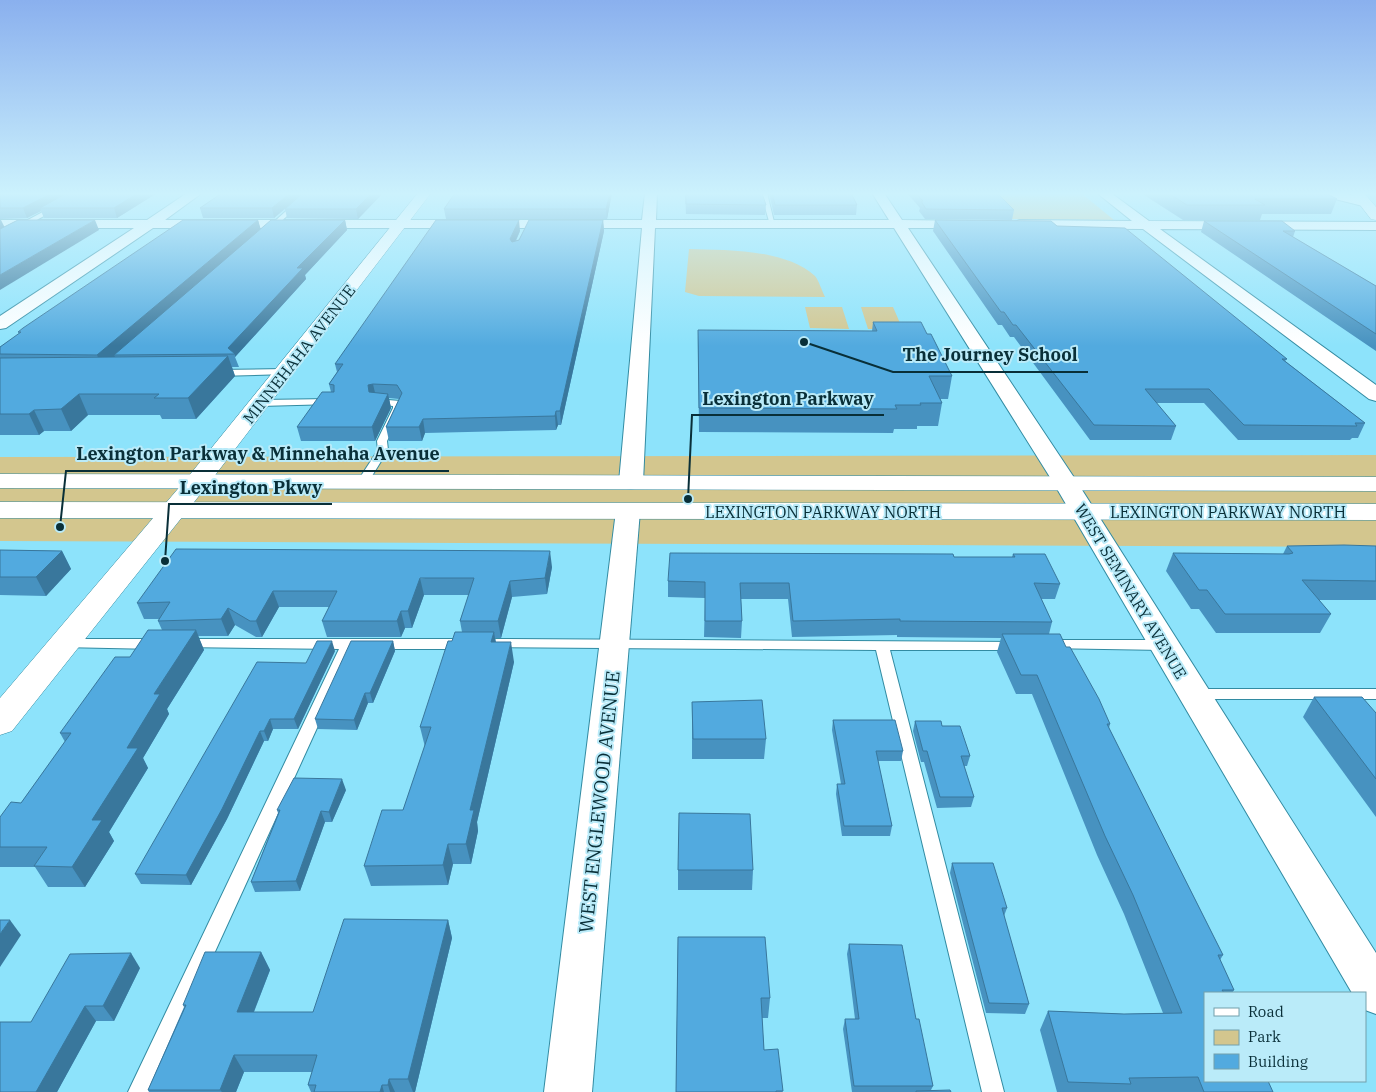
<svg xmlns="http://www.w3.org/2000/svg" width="1376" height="1092" viewBox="0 0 1376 1092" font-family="'IBM Plex Serif',serif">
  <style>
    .green { fill: #d3c68e }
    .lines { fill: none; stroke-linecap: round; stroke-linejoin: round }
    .service-casing { stroke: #328ba2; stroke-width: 2 }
    .minor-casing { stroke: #328ba2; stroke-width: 2 }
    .tertiary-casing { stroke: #328ba2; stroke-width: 1 }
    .secondary-casing { stroke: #328ba2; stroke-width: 1 }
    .service { fill: #fff; fill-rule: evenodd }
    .minor { fill: #fff; fill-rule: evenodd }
    .tertiary { fill: #fff; fill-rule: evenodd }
    .secondary { fill: #fff; fill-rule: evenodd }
    .wall { fill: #4792c0 }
    .shaded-wall { fill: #39779c }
    .building { fill: #52aadf; stroke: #39779c }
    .labels { text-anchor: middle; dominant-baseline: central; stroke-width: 4; stroke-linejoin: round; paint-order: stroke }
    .street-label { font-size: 16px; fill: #092f38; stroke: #baebf9 }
    .near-street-label { font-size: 19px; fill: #092f38; stroke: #baebf9 }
    .leader { fill: none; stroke: #092f38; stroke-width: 2 }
    .callout-dot { fill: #092f38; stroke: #baebf9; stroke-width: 2 }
    .callout-label { font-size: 18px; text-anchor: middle; font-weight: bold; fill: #092f38; stroke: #baebf9; stroke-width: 4; stroke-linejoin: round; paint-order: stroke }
  </style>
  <rect width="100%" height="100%" fill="#8de3fb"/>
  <g class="green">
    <path d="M985,193H1081L1114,220L1008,219Z"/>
    <path d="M689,249C726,250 786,249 815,276C819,281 822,291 825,297L699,296L685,292Z"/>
    <path d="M805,307H842L849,329L810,328Z"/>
    <path d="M861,307H893L903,330L868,329Z"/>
    <path d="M1376,455V547L0,541V457Z"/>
  </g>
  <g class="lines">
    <defs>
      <g id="service">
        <path d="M78,193H86L0,240V235Z"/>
        <path d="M306,193H313L269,232H265V230Z"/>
        <path d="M761,193H767L775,226L770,225Z"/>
        <path d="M285,369L290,372L288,374L217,376L212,373L217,370Z"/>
        <path d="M331,399L334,400V404L260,406L255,403L260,400Z"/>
        <path d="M376,399L400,401L403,408L387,441L388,450L367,484L363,485L357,482L378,450L377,441L393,408V406L373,404V400Z"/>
        <path d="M66,639H156L161,641L163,644L161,647L156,649L61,647L59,644L61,641Z"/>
        <path d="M186,639H464L469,641L471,644L469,647L464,649H353L151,1092H128L339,649L181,647L179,644L181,641Z"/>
        <path d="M496,639L1021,642L1023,645L1021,648L1016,650H890L1004,1092H982L876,650L491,647L489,644L491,641Z"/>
        <path d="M1049,640H1164L1169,642L1171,645L1169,648L1164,650L1044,648L1042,645L1044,642Z"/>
        <path d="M1196,689H1376V699H1196L1191,698L1188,694L1191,690Z"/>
      </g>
      <g id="minor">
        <path d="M187,193H202L165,220H642L645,193H657L656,220H889L872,193H884L902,220L975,221L977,224L975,227L970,228H908L1077,482L1376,953V1014L1365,1010V993H1352L1053,482L894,228H655L643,482L639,487L631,489L623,487L619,482L642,228H153L6,328L0,329V316L134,228H0V220H147Z"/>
        <path d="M1097,193H1111L1149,221L1376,222V230L1160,229L1376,385V401L1369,399L1143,229L1019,228L1012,224L1019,220L1132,221Z"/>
        <path d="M1321,193H1343L1368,199L1369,202L1363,206L1323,196Z"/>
        <path d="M628,504L637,506L640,511L592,1092H544L616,511L619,506Z"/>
      </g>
      <path id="tertiary" d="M418,193H431L206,487L12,731L0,735V698L188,477Z"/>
      <g id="secondary">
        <path d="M1351,193H1364L1376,207V220L1371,219Z"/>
        <path d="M0,474L1376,477V491L0,488Z"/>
        <path d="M0,502L1376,504V520L0,518Z"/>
      </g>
    </defs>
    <use href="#service" class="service-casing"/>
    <use href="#minor" class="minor-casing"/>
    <use href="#tertiary" class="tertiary-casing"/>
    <use href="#secondary" class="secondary-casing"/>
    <use href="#service" class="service"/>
    <use href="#minor" class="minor"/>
    <use href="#tertiary" class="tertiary"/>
    <use href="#secondary" class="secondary"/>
  </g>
  <g class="wall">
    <path d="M0,193H157L117,218H44L41,211L27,218L0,219Z"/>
    <path d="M222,193H383L358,219L287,218L285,209L274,218H203L200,208Z"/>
    <path d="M455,193H612L607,219H446L444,209Z"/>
    <path d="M685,193H762L766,205L765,215L686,214Z"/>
    <path d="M769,193H852V195L857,205L856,215H774Z"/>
    <path d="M907,193H997L1014,210L1012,220L925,219L919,211L920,208Z"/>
    <path d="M1141,193H1326L1337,199L1331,214H1262L1260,220H1183Z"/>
    <path d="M258,220L260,229L345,220L347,230L305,275L306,279L235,357L239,367H232L235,376L196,419H162L160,415H88L71,431H44L39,435H0V347L19,334L18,332Z"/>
    <path d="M603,220L604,231L561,425H558L556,430L425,433L422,441H389L386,427L399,399L389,398L391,408L375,441H301L297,427L331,392L329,384L337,372L335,364L520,231L516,241Z"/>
    <path d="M935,220L1057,226L1287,359L1285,361L1365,423L1358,438H1352L1350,440H1238L1204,403H1156L1176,426L1171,440H1090L1014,337H1010L1002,325H998L933,231Z"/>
    <path d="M1204,221L1295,231L1293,237L1376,286V351L1201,232Z"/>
    <path d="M873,322L927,334L952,376L948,399H940L942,403L938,426H917V429H894L893,433L699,432L698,330L872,331Z"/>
    <path d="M1287,546H1376V600H1318L1331,614L1320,633H1216L1199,609H1191L1166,571L1173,553L1283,554Z"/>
    <path d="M0,550L62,551L71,569L46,596L0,595Z"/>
    <path d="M1013,554L1060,584L1055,599H1041L1052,622L1049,634L1066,647L1110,724L1109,728L1223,955L1220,960L1234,990L1232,993H1205L1273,1092H1057L1040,1030L1048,1011L1124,1014L1163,1013L1124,914L1097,855L1032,694H1016L997,652L1001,638L897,637V635L792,637L788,599H741L742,621L741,638L704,637L705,598L668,597V581L954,557H1012Z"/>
    <path d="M552,567L547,594L512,597L501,638H495L496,642L514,662L477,822L478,831L471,864H453L448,885L371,886L364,866L403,810L425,747L420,727L452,641L462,632L460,621L469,595H424L412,628H405L401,637H327L322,621L329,607H279L262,637H256L235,625L228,636H198L204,650L167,709L169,714L143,758L148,768L109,832L114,841L85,887H48L35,867H0V817L21,803L65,742L60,733L130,657L162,630L158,621L159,619H144L137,603Z"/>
    <path d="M393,641L395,651L373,703H368L357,730L318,729L315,719Z"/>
    <path d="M335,651L298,729H273L268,741H264L227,819L191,885L141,884L135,874L306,663Z"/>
    <path d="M1314,697L1376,713V817L1303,717Z"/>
    <path d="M692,702L766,739L764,759H692Z"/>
    <path d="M833,720L903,751L901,761H878L892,826L890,836H842L836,794L837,784H841L832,730Z"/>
    <path d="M915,721L942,726L970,756L967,766H964L974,797L971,807L937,808L924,762H921L913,731Z"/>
    <path d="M346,790L332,822H325L300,891L255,892L251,882L278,813L277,810Z"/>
    <path d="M952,863L1007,908L1004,916L1029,1004L1025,1014L986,1013L950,873Z"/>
    <path d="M678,870H753L752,890H678Z"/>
    <path d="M448,920L452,938L415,1092H311L308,1085L312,1072H244L236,1092H149L148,1090L184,1007L183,1005L261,952L270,970L254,1012H313Z"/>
    <path d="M678,937L770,998L768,1018H762L764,1050L783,1091L782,1092H676Z"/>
    <path d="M849,944L916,1019L933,1086L931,1090L951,1092H852L843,1029L845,1019H855L847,954Z"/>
    <path d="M140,968L114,1021H96L57,1092H0L31,1022Z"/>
  </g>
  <g class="shaded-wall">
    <path d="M52,193H74L40,208L41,211L27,218L23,208Z"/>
    <path d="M138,193H157L117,218L114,208Z"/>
    <path d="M290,193H303L274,218L272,208Z"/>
    <path d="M372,193H383L358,219L356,209Z"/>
    <path d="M610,193H612L607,219L606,209Z"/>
    <path d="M0,220H1L6,230L0,234Z"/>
    <path d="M95,220L99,230L0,290V275Z"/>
    <path d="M258,220L261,230L114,355L115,357L102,368L97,355Z"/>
    <path d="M345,220L347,230L305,275L306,279L235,357V354L228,348L297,268Z"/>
    <path d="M519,220L520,231L511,250L510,239Z"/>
    <path d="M603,220L604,231L561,425L560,411Z"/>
    <path d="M228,356L235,376L196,419L188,398Z"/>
    <path d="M373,384L376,397L369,392L368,385Z"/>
    <path d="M79,394L88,415L71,431L61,409Z"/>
    <path d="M388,394L391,408L375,441L372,427Z"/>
    <path d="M34,410L44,431L39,435L29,414Z"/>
    <path d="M556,411L558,425L556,430L555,416Z"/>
    <path d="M423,419L425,433L422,441L419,427Z"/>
    <path d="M62,551L71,569L46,596L36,577Z"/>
    <path d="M550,551L552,567L547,594L545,578Z"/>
    <path d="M420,578L424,595L412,628L408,611Z"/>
    <path d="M510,581L512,597L501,638L498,621Z"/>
    <path d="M273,591L279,607L262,637L256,621Z"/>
    <path d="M228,608L235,625L228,636L221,619Z"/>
    <path d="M401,611L405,628L401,637L397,621Z"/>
    <path d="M196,630L204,650L167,709L169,714L143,758L148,768L109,832L114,841L85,887L72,867L92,820L127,748L154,694Z"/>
    <path d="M494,632L497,651L491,642Z"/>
    <path d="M332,641L335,651L298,729L294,719Z"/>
    <path d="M393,641L395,651L373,703L370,693Z"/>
    <path d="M511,642L514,662L477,822L478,831L471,864L466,844L470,810Z"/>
    <path d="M365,693L368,703L357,730L354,720Z"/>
    <path d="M270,719L273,729L268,741L264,731Z"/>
    <path d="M260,731L264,741L227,819L191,885L186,875Z"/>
    <path d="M342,779L346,790L332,822L329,812Z"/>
    <path d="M321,811L325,822L300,891L296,881Z"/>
    <path d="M448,844L453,864L448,885L443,865Z"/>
    <path d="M10,920L21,935L0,967V934Z"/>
    <path d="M448,920L452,938L415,1092H413L408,1079Z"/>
    <path d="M261,952L270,970L247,1029L237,1012Z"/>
    <path d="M131,953L140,968L114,1021L103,1006Z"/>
    <path d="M85,1006L96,1021L57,1092H36Z"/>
    <path d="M234,1055L244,1072L236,1092H222L220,1090Z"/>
    <path d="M389,1079L395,1092H390L388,1085Z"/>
    <path d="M382,1085L384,1092H380Z"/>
  </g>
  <g class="building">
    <path d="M0,193H52L23,208H0Z"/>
    <path d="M67,193H138L114,208H40Z"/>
    <path d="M222,193H290L272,208H200Z"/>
    <path d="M303,193H372L356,209H285Z"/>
    <path d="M455,193H610L606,209H444Z"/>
    <path d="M686,193H762L766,205L686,204Z"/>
    <path d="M772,193H851L857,205H775Z"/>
    <path d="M916,193H997L1014,210L926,209L921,201H923Z"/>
    <path d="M1168,193H1326L1337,199H1255L1265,205H1187Z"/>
    <path d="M18,220H95L0,275V229Z"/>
    <path d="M183,220H258L97,355L0,354V347L21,332H18L23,328Z"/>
    <path d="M271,220H345L297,268H303L228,348L235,354L114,355Z"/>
    <path d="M436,220H519L510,239L512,242L519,240L529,220H603L560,411H556L555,416L423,419L419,427H386L402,393L397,385L373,384L368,385L369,392L388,394L372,427H297L322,392H334V385L329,384L343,364H335Z"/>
    <path d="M935,220L1051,221L1057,226L1125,228L1287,359H1282L1365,423H1355L1357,426L1244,425L1209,389H1145L1176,426L1094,425L1016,325H1013L1004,312H1001Z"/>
    <path d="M1204,221H1282L1295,231H1283L1376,286V334Z"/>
    <path d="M873,322H921L927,334H931L952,376H929L942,403H920L921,405H895L897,409L699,408L698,330L877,331Z"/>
    <path d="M228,356L188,398H154L159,394H79L61,409L34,410L29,414H0V358Z"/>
    <path d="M1344,545L1376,546V581L1302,580L1331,614H1225L1207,590H1199L1173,553L1289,554L1293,553L1287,546Z"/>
    <path d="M176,549L550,551L545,578L510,581L498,621H460L474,578H420L408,611H401L397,621H322L337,591H273L256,621H250L228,608L221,619L158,621L170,602L137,603Z"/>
    <path d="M0,550L62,551L36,577H0Z"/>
    <path d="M670,553L953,554L954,557H1015L1013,554H1045L1060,584L1034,583L1052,622L900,621V619L793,621L789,583H740L742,621H705V582L668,581Z"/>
    <path d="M148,630H196L154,694H160L127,748H138L92,820H102L72,867L34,866L47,847H0V817L11,802L21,803L71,733H60L115,657H130Z"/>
    <path d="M455,632H494L491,642H511L470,810H474L466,844H448L443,865L364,866L382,810H403L431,727H420L448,641H452Z"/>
    <path d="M1002,634H1060L1066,647H1070L1099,699L1110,724H1107L1223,955H1218L1234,990H1222L1224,993H1205V1081H1268L1273,1092H1204L1198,1077L1129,1078L1131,1084L1068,1082L1048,1011L1124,1014L1182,1013L1133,895L1105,836L1037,675H1021Z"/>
    <path d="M317,641H332L294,719H270L264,731H260L222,809L186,875L135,874L257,662L306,663Z"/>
    <path d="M351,641H393L370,693H365L354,720L315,719Z"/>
    <path d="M1314,697H1362L1376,713V779Z"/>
    <path d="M762,700L766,739H693L692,702Z"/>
    <path d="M833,720H895L903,751H876L892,826H844L837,784H845Z"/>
    <path d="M915,721H941L942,726H960L970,756H961L974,797H940L927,751H923Z"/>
    <path d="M294,778L342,779L329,812L321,811L296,881L251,882L280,810H277Z"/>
    <path d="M679,813L750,814L753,870H678Z"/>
    <path d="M952,863H993L1007,908H1002L1029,1004L989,1003Z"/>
    <path d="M344,919L448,920L408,1079H389L388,1085H382L380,1092H314L316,1085H308L317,1055H234L220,1090H148L186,1005H183L205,952H261L237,1012H313Z"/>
    <path d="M0,920H10L0,934Z"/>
    <path d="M678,937H765L770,998H761L764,1050L778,1049L783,1091H776V1092H676Z"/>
    <path d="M849,944L902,945L916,1019H919L933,1086H854L845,1019H859Z"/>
    <path d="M131,953L103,1006H85L36,1092H0V1022H31L70,954Z"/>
    <path d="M950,1090L951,1092H916V1091Z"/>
  </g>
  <linearGradient id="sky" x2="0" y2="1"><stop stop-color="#8ab0ee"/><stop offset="0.56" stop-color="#ccf2fd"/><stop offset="1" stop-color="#ccf2fd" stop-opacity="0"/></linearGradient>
  <rect width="1376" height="346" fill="url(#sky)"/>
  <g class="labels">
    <g class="street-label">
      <text transform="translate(299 354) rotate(-52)">MINNEHAHA AVENUE</text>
      <text x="823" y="512">LEXINGTON PARKWAY NORTH</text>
      <text x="1228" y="512">LEXINGTON PARKWAY NORTH</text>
      <text transform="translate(1131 591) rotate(59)">WEST SEMINARY AVENUE</text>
    </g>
    <g class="near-street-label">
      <text transform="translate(599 802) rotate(-84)">WEST ENGLEWOOD AVENUE</text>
    </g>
  </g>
  <path class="leader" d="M804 342L893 372H1088M688 499L692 415H884M60 527L66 471H449M165 561L169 504H332"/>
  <g class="callout-dot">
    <circle cx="804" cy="342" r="5"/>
    <circle cx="688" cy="499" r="5"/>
    <circle cx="60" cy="527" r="5"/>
    <circle cx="165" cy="561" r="5"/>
  </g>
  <g class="callout-label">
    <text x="990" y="361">The Journey School</text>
    <text x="788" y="405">Lexington Parkway</text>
    <text x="258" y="460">Lexington Parkway &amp; Minnehaha Avenue</text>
    <text x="251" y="494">Lexington Pkwy</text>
  </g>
  <rect x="1204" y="992" width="162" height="90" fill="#baebf9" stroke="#73a0ac"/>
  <rect x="1214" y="1008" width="25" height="8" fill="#ffffff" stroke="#73a0ac"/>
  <text x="1248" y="1017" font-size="15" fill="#092f38">Road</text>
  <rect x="1214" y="1030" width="25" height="15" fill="#d3c68e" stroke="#73a0ac"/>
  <text x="1248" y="1042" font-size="15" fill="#092f38">Park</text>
  <rect x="1214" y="1054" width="25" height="15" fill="#52aadf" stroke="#73a0ac"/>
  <text x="1248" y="1067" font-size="15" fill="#092f38">Building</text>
</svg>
